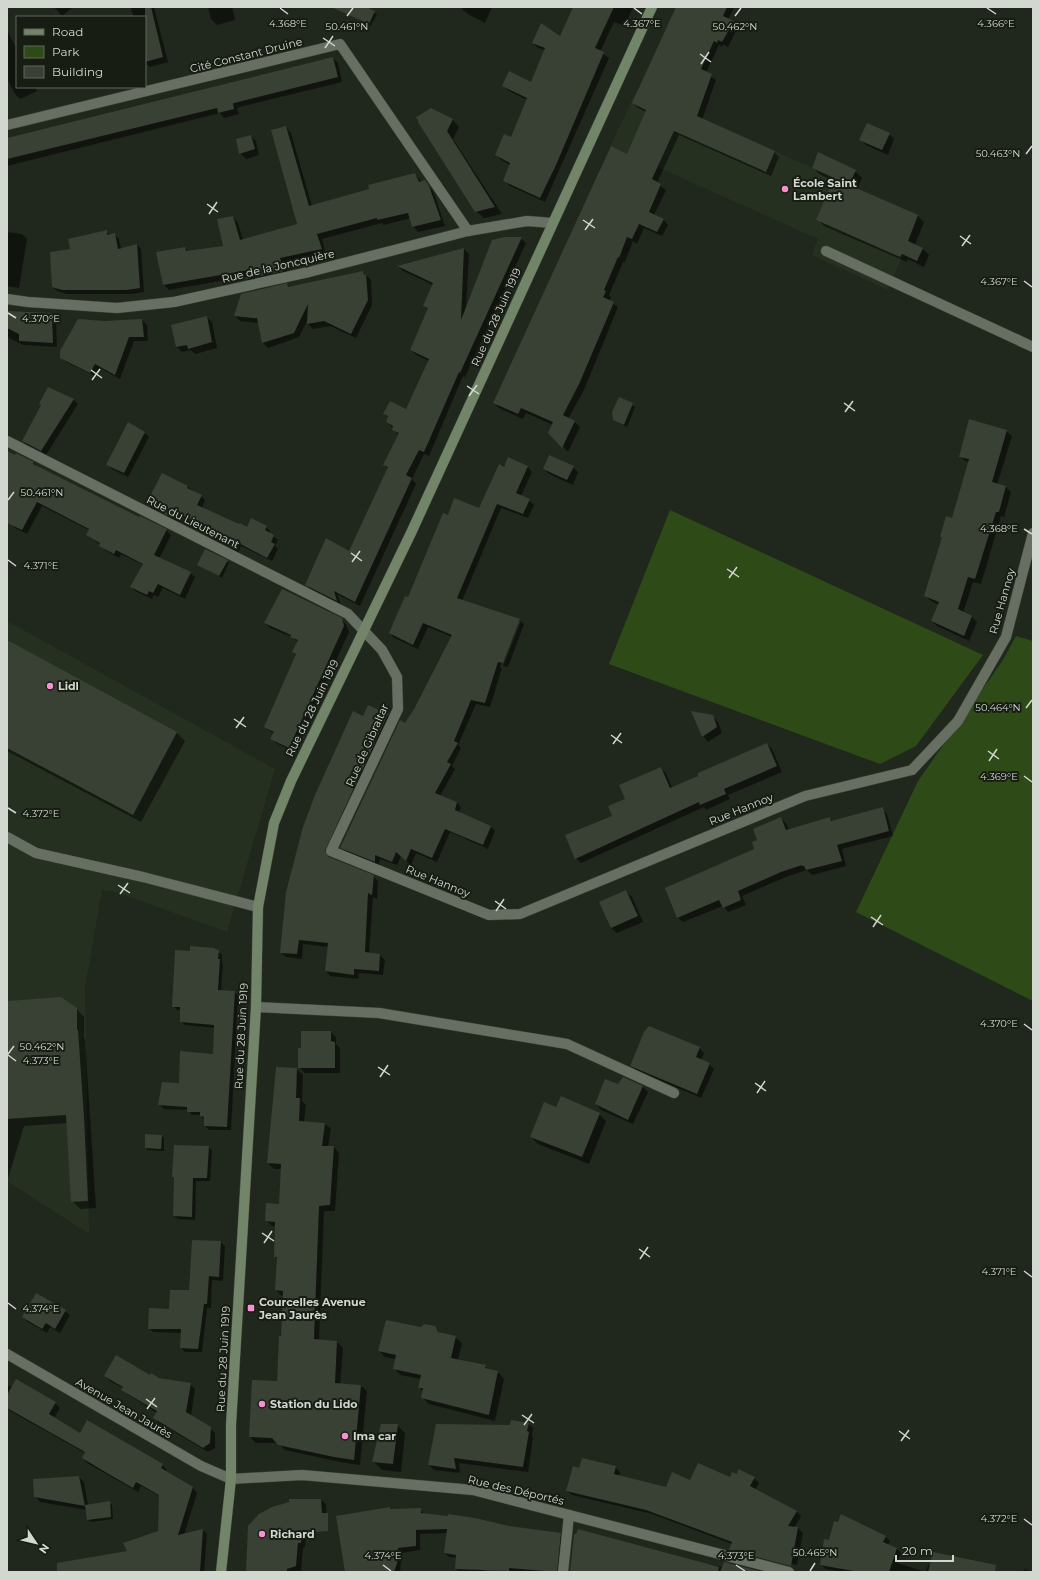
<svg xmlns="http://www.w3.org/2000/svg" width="1040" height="1579" viewBox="0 0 1040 1579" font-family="Montserrat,sans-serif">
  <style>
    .built { fill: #263020 }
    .green { fill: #2e4b17 }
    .shadow { fill: #0007 }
    .building { fill: #394034 }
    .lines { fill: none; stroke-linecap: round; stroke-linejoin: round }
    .service-casing { stroke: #3e443b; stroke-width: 11 }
    .minor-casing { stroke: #3e443b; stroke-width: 11 }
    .secondary-casing { stroke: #3e443b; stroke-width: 11 }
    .service { stroke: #666f62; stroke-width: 10 }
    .minor { stroke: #666f62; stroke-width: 10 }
    .secondary { stroke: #738569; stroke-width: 10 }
    .ticks { fill: none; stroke: #d2d7d0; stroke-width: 1.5 }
    .poi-dot { fill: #f790ce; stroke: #171d13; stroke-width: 1.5 }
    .labels { text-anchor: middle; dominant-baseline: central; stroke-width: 4; stroke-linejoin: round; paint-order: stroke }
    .street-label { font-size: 11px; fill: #d2d7d0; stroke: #171d13 }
    .poi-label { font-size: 11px; font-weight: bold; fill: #d2d7d0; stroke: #171d13; text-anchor: start }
    .ticks-label { font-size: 10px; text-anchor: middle; fill: #d2d7d0; stroke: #171d13; stroke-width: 4; stroke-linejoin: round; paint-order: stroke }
  </style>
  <rect width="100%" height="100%" fill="#20271c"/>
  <g class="built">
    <path d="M637,90L919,215L888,290L812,255L818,239L651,164L610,147Z"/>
    <path d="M7,621L275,769L227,932L116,892L102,890L85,987L89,1234L7,1181Z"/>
  </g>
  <g class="green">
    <path d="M670,510L983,655L916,746L880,764L609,664Z"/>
    <path d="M1016,636L1033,641V1001L856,912L918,781L1003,660Z"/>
  </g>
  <g class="shadow">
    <path d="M54,7H73L62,16Z"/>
    <path d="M131,7H154L168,62L150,67L145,62V17H133Z"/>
    <path d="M208,7H232L235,20L217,25L211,19Z"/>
    <path d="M278,7H289L280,10Z"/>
    <path d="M360,7H364L377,14L371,26L355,17Z"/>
    <path d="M463,7H492L485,23L468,14L462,9Z"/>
    <path d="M574,7H633L625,26L614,22L600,52L609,58L545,202L510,186L504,180L510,165L501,160L496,155L511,139L527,100L509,91L504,86L532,83L545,50L538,48L533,43L560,38Z"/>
    <path d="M686,7H734L728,20L738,27L728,47L723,44L722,47L719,45L706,73L716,80L702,120L774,152L779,157L771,176L679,135L657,183L666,190L654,215L663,219L668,225L662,236L644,228L637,244L633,241L625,262H623L609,295L611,297L609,301L618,307L584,390L568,419L575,422L580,427L568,452L550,432L553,425L526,413L523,419L499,408L494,403L627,155L646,112L638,108L633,103Z"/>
    <path d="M7,30L17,50V87H35L37,91L20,99L15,94L7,78Z"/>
    <path d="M333,58L338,63L342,82L240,107L237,108L239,114L224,118L220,113L7,166V139Z"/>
    <path d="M431,109L452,119L459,127L453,139L502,214L484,218L476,211Z"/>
    <path d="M286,127L291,133L312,206L370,190L415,174L422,182L425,181L434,193L445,226L418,232L413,226L411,218L384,225L382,223L322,239L326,254L285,263L289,276L252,284L247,279L248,276L169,290L164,285L185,248L189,252L224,247L233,217L238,223L243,240L298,225Z"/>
    <path d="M889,134L894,139L888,155L866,145L860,139Z"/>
    <path d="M251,136L256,141L259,155L246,159L240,153Z"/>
    <path d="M813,167L855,171L862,178L857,189L918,216L924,222L915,245L922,248L929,255L924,267L908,259L907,262L824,226L817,219L834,181L819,174Z"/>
    <path d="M7,232L22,234L27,239L19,288L7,286Z"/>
    <path d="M106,232L110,235L114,234L119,239L121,249L137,245L141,249L144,292L131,294H67L57,291L53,287L71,250Z"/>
    <path d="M505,238H521L526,243L465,377L463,376L429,456L424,454L412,479L416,484L360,606L337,594L341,604L311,590L307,585L350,552L388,469L384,465L399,435L387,422L388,418L384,413L407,411L429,361L416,355L411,350L429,310L425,306L433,285L403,271L399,267L464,249L469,254L466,308Z"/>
    <path d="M363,272L371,280L372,305L356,338L330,326L313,329L308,324L309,317L299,337L268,348L263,343L259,323L240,321L235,316L287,285L290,288Z"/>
    <path d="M7,312L51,314L56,319L57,347L23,345L7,337Z"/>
    <path d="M207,317L212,322L217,348L195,354L191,350L182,352L176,346Z"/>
    <path d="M142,320L147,325L148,341H134L120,379L100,368L95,376L66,362L61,357L105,322Z"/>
    <path d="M73,399L78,404L46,455L28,446L23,441L41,405L40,404Z"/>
    <path d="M620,399L635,407L627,427L614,420Z"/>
    <path d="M1006,431L1012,436L997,485L1006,487L1011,492L1004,517L1001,516L981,584L973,582L963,613L972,617L977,622L969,641L937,626L932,621L939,605L931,601L926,596L943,538L942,537L953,519L969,462L965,461L960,456Z"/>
    <path d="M145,433L149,437L128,477L112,469L107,465Z"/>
    <path d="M7,452L16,456L17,454L34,463L38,467L102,501L166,530L171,535L159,559L190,573L195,577L185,599L163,588L158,597L154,595L152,599L135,591L131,587L143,565L121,554L119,558L105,550L101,545L87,535L89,530L42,506L27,534L15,528L11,524L7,491Z"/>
    <path d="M509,458L528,467L532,472L521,496L529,500L534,505L528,518L501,508L462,601L520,620L524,624L508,667L503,666L521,621H518L500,667L502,668L490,707L476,704L458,745L461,748L452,766L455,769L440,796L457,802L461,807L459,812L490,826L495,831L488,849L450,832L437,862L416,853L411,865L401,856L397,865L380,859L379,865L346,852L341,847L452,637L428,627L418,649L394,638L390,633L448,516L480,510Z"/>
    <path d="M573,467L578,472L573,485L549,474L544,469Z"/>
    <path d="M162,475L188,487L201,496L205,500L202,508L248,528L266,527L270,531L269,533L278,540L275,546L278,549L272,561L241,546L238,552L217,541L208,529L179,515L176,521L151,508L147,504Z"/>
    <path d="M227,561L229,563L222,578L199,565Z"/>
    <path d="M341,619L346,624L349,632L294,752L276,743L272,739L274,734L265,727L296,655L293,652L298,642L292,637L270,628L265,623Z"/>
    <path d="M7,641L177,733L185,741L141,822L7,751Z"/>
    <path d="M369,706L388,715L392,720L329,857L330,859L373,876L378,881L377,899L373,897L369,954L380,955L385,960L383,975L359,973L358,979L330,976L326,971L328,947L303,944L302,959L286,957L281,953L363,717Z"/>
    <path d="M712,716L718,722L722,733L708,742L703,736Z"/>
    <path d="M767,744L772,749L782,772L728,795L730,799L706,810L704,807L581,863L576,858L614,816L626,799L661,768L666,773L672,788Z"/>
    <path d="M882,809L887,814L893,836L842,849L846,866L812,875L807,870L786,877L742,896L746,905L728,912L723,906L683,922L678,918L756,850L759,840L781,818L786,823L789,830L830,818L833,822Z"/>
    <path d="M626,892L632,897L643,922L617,933L611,928Z"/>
    <path d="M218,951L222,955V963L223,964L221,991L234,992L238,996L231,1130H209L205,1126V1120L200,1115H192L188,1110L164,1109L160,1105L180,1084L214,1055L215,1028L185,1025L181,1021V1010H177L173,1006L191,952Z"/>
    <path d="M7,1002L76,1008L84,1017V1038L85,1039L96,1208L80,1209L72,1201L67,1123L24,1126L7,1182Z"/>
    <path d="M302,1032H331L336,1037V1044L340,1048V1073H305L299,1067L302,1049Z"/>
    <path d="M699,1048L704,1053L701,1060L709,1064L714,1069L701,1098L636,1070L631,1065Z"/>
    <path d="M276,1068L297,1069L303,1075L302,1101L306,1105L304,1122L325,1124L331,1129L328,1147H334L339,1153L335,1211H324L319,1341L337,1342L343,1348L340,1385L361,1386L367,1391L360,1465L340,1462L285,1450L278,1443H256L250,1437L277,1382L284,1296H282L276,1290L278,1259L275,1256L276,1227L272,1226L266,1220L280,1205L282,1169H274L268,1163Z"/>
    <path d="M618,1086L643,1087L648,1092L633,1124L601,1110L596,1104Z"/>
    <path d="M599,1114L606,1121L589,1164L538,1144L531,1137Z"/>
    <path d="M162,1136L164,1138V1151L148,1150L146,1148Z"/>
    <path d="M209,1147L212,1151L210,1181H196L195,1220L178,1219L174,1216L175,1178Z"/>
    <path d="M221,1242L225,1246L223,1281L212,1280L211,1308H207L202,1352H185L181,1348L182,1333L153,1332L149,1328L190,1291Z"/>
    <path d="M65,1311L70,1315L60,1333L50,1327L47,1333L28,1322L23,1317Z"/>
    <path d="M434,1327L441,1334L455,1337L462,1343L458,1360L485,1366L490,1371L498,1372L504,1379L495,1421L429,1404L422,1397L424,1392L419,1387L421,1379L400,1375L394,1368L396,1359L385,1357L379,1351L421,1329Z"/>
    <path d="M105,1376H150L190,1384L195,1389L191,1416L210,1428L215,1433V1448L208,1452L159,1423L154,1418L157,1413L127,1394L123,1388L110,1381Z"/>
    <path d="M7,1385L55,1403L60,1408L54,1418L81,1434L162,1465L167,1470L165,1472L193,1488L197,1493L184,1535L203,1530L207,1534L204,1572H72L128,1552L159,1532L160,1496L141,1486L138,1492L87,1463L83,1458L85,1453L10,1411L7,1408Z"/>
    <path d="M529,1424L533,1428L532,1436L533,1437L528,1472L459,1463L460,1473L434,1470L429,1465L511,1426Z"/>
    <path d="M397,1425L405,1433L401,1472L382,1470L374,1462Z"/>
    <path d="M615,1467L620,1472L619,1477L666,1488L691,1481L754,1478L759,1483L755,1490L797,1512L801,1516L794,1528H798L803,1533L797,1565L735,1554L730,1549L732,1544L652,1514L572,1495L567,1491L580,1469Z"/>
    <path d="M79,1477L84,1482L88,1505L109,1503L112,1505L113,1519L91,1522L88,1520L87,1510L40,1502L35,1496Z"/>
    <path d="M321,1500L326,1504L327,1523L317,1522L313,1537H306L305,1547L303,1548L301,1572H247Z"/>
    <path d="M390,1508L392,1510L420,1509L425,1515L560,1534L565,1539L561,1572H502L488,1553L485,1572H459L456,1569L457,1558L449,1557L445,1553L447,1533L420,1534V1550L402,1553L400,1572H346Z"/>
    <path d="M885,1536L890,1541L888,1545L896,1548L901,1553L897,1563L926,1572L928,1565L990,1569L999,1572H841L826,1569L821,1565L830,1541Z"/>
    <path d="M700,1563L749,1572H570Z"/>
    <path d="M1024,1569L1033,1572H1023Z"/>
  </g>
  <g class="building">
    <path d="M145,7H151L163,57L145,62Z"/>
    <path d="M331,7H366L375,11L369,24Z"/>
    <path d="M573,7H614L595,48L604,52L556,165L540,198L503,181L510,163L495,155L504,134L511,137L527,98L502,86L509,71L531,82L545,48L532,43L541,23L560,36Z"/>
    <path d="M676,7H727L723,16L734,21L722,42L718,40L717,43L714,41L701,69L712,74L697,116L775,151L766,172L674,131L652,179L661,184L649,212L664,219L657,232L639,224L632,239L627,237L619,258L618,257L604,290L606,291L603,297L614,302L579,384L563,415L575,421L562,448L548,433L553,422L521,408L518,414L493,403L611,146L627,154L646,110L632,103Z"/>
    <path d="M333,57L338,77L234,103H233L234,109L218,113L217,108L7,159V138Z"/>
    <path d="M431,108L453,119L447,131L495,207L475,212L418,122V119L415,118Z"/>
    <path d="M867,123L890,133L882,150L859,140Z"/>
    <path d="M286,126L309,206L369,189L368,185L415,173L419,182L425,180L429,186L441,220L412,227L408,213L377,220V218L317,234L322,249L280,258L284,271L246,279L249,270L163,285L156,252L185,247L186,251L223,246L217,219L233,216L240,240L297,224L271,130Z"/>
    <path d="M251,135L255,149L239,154L236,139Z"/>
    <path d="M818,152L856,170L849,185L918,215L908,241L923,248L917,261L902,254L900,257L816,220L834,178L812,168Z"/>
    <path d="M107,230V235L115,233L118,249L137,244L140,288L126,290H62L52,287L50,252L70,249L68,239Z"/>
    <path d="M504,237H522L460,373L459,372L424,452L419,450L406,475L412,478L355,602L334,591L337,601L305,585L326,538L349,551L388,467L383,465L399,433L392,430L393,426L386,422L388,416L383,414L390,401L406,409L429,359L410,350L428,308L423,306L433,283L397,266L464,248L461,320L492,240Z"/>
    <path d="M363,271L364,275L366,274L368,300L351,334L324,321L307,324L308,304L294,333L262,343L257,318H253L234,316L241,294L287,283L288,287Z"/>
    <path d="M7,311L52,313L53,343L19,341V334L7,328Z"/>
    <path d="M207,316L212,342L188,349L187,345L176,347L171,325Z"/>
    <path d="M78,319L105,321L142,319L144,337H129L115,375L95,364L90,373L60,358V351Z"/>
    <path d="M48,387L74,399L41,451L22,441L41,405L39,404Z"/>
    <path d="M619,397L633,403L624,425L613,420L612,412Z"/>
    <path d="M969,419L1007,430L992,482L1006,486L999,512H996L975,579L968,577L958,609L972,616L964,636L931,621L939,602L924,596L942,537H940L946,516L952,518L969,459L959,457Z"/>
    <path d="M128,422L145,432L124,473L106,465Z"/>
    <path d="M7,451L15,455L16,453L34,462L33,464L139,517L140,516L167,529L154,555L191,572L180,595L158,584L153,593L149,591L147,595L130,587L143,564L116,550L114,554L99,546L100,543L86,535L89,529L37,502L22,530L7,523Z"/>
    <path d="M549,455L574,466L567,480L543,469Z"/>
    <path d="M508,457L528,466L516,493L530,499L523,514L497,504L457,598L520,619L503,663L498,662L485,703L471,700L454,741L458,743L447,762L451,764L435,793L457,802L455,810L491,826L483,845L445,829L432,858L411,849L406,861L396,852L392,862L375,855V862L340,848L400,720L405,723L414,709L452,635L423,623L413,645L389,633L405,596L408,597L443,513L448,515L454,498L479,508L499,464L504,467Z"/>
    <path d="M162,473L188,486L187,488L202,495L197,505L239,524L240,523L247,527L251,518L267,526L265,530L274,535L271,542L275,544L267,558L237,542L234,549L211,537L212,535L204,526L175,512L172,518L146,504Z"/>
    <path d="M205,549L228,560L219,576L197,565Z"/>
    <path d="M282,589L342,618L344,626L289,748L270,739L274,732L264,727L296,654L292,652L298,640L290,637L291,635L264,623Z"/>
    <path d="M7,640L177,732L133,815L7,748Z"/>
    <path d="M368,705L388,714L325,851L329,857L374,875L372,895L368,893L365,952L380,954L379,971L354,969V975L325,971L328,943L299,940L297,954L280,953L286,892L303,827L315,795L353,711L363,716Z"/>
    <path d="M691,711L713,715L717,727L702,737Z"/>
    <path d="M767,743L777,766L724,789L726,794L700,805L699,802L575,859L565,835L612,816L608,806L625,799L619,785L661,767L670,788L698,776V773L714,766Z"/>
    <path d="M883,807L889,831L837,845L842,861L806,870L804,866H802V865L781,872L738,891L741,900L723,908L719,900L677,918L665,888L754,849L752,842L757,840L753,829L781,817L786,830L830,817L831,821Z"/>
    <path d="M626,890L638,916L611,928L599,902Z"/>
    <path d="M190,946L215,948V949L219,950L218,959H220L218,990L235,991L227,1127L204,1126V1117L200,1116V1112H187V1107L158,1105L162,1082L179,1083L180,1051L213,1054L214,1025L180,1022V1007H172L175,950L190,951Z"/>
    <path d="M61,997L77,1008V1030H78L84,1117L88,1201L71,1202L66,1115L7,1119V1001Z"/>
    <path d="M649,1026L700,1047L696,1057L710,1063L697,1094L630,1066L644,1032Z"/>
    <path d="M301,1031H331V1041L335,1042V1068H298V1048H301Z"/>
    <path d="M276,1067L297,1068L296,1098H300L299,1121L325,1123L322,1146H334L330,1205L319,1206L314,1339L337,1341L335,1383L361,1385L354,1460L334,1457L278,1445L272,1438L249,1437L252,1380L277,1381L279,1336H281L283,1291L275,1290L277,1257H274L275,1222L265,1221L266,1203L279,1204L281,1164L267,1163Z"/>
    <path d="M623,1077L643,1086L628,1120L595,1104L605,1079L618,1084Z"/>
    <path d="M561,1096L600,1113L582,1157L530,1137L544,1102L556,1107Z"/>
    <path d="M145,1134L162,1135L161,1149L145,1148Z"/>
    <path d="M174,1145L209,1146L207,1178H193L192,1217L173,1216L174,1177H172Z"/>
    <path d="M192,1240L221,1241L219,1277L209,1276L207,1304H204L198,1349L180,1348L181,1329H148L149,1308L169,1309L170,1290H189Z"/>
    <path d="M36,1293L66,1310L55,1329L46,1323L42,1329L22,1317Z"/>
    <path d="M386,1320L421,1327L424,1324L435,1326L438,1332L456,1336L451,1358L486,1365L485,1368L498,1371L489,1415L421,1398L423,1388H418L421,1375L393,1369L396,1355L378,1351Z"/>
    <path d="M116,1355L150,1375L151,1373L159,1378L191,1383L186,1412L211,1427L210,1443L203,1448L153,1418L157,1411L121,1390L123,1387L104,1376Z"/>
    <path d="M16,1379L56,1402L49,1414L80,1433L87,1420L163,1464L161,1468L193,1487L178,1535L203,1529L200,1572H57V1563L127,1551L123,1543L158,1531L159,1495L136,1482L133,1488L107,1473L82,1458L85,1452L7,1408V1395Z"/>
    <path d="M511,1420L529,1423L527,1431L529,1432L523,1467L454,1458L456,1469L428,1465L436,1424L510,1425Z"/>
    <path d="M381,1424H398L393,1464L372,1462Z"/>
    <path d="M582,1458L616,1466L614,1474L666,1487L672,1472L690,1480L698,1463L730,1477L732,1472L737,1474L738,1469L755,1477L750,1486L797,1511L788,1526L798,1527L791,1566L729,1550L732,1542L646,1510L566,1491L573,1466L579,1468Z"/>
    <path d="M79,1476L85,1506L34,1497L33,1479Z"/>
    <path d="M289,1499H321L322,1513H328V1531L302,1533L301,1543H298L296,1566L287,1569V1572H246L248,1526L259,1514L272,1507L289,1502Z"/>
    <path d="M110,1501L111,1517L87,1520L85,1505Z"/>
    <path d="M390,1507V1509L421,1508V1513L448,1516V1514L475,1518L509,1526L561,1533L557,1572L509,1568V1571L455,1569L456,1555L444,1553L447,1529L416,1530V1546L398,1548L397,1563L394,1572H345L336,1516Z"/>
    <path d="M841,1514L886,1536L883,1542L897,1548L889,1572H859L820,1565L824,1539L829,1540L834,1521L838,1522Z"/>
    <path d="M578,1529L719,1567L718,1572H570L574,1534H576Z"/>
    <path d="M933,1552L996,1565L995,1572H928Z"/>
    <path d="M724,1562L763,1572H720Z"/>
  </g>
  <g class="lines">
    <defs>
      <g id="service">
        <path d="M826,251L1033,347"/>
        <path d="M7,837L36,853L143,877L258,907"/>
        <path d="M256,1007L379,1013L567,1044L674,1093"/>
        <path d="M563,1572L569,1515"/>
      </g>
      <g id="minor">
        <path d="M7,125L340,44L468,231"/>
        <path d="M7,299L28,302L117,308L174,302L309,272L468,231L527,221L552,223"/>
        <path d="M7,441L348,614L382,650L397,677L398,709L331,851L489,915L520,914L805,796L912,770L958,721L1006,637L1033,533"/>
        <path d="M7,1354L201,1466L231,1479L302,1475L473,1490L789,1572"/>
      </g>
      <path id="secondary" d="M221,1572L231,1479V1425L256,1007L258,907L274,823L291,781L411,533L652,7"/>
    </defs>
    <use href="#service" class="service-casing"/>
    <use href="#minor" class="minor-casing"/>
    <use href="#secondary" class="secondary-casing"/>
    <use href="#service" class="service"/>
    <use href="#minor" class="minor"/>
    <use href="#secondary" class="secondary"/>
  </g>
  <path class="ticks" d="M280,8L288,14M634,8L642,14M987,8L996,14M347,16L353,8M735,16L741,8M323,38L335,46M325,48L333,36M700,54L711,62M701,64L709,52M1026,154L1032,146M207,204L218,212M209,214L217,202M583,220L595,228M585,230L593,219M960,236L971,244M962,246L970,235M1024,281L1032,287M8,313L16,318M91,370L102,378M92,380L100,369M467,386L479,394M469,396L477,385M844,403L855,411M845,412L853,401M8,500L14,492M1024,529L1032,534M351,553L362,561M8,560L16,566M352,562L360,551M727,569L739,577M729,578L737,567M1026,708L1032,700M234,719L246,727M236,728L244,717M611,735L622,743M613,744L621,733M988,751L999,759M989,761L997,749M1024,776L1032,782M8,808L16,813M118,885L130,893M120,894L128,883M495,901L506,909M496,911L504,899M871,917L883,925M873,927L881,915M1024,1024L1032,1030M8,1054L14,1046M8,1055L16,1061M378,1067L390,1075M380,1077L388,1065M755,1083L766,1091M757,1093L765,1081M262,1233L274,1241M264,1243L272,1231M639,1249L650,1257M640,1259L648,1247M1024,1271L1032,1277M8,1303L16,1309M146,1399L157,1407M147,1409L155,1398M522,1415L534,1423M524,1425L532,1414M899,1431L910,1439M901,1441L909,1430M1024,1519L1032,1525M383,1565L391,1571M736,1565L745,1571M810,1571L815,1563"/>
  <g class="poi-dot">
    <circle cx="785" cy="189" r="4"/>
    <circle cx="50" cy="686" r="4"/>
    <rect x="247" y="1304" width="8" height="8" rx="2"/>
    <circle cx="262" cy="1404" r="4"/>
    <circle cx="345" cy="1436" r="4"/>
    <circle cx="262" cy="1534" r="4"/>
  </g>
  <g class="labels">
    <g class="street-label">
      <text transform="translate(246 55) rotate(-14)">Cité Constant Druine</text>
      <text transform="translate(278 266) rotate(-13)">Rue de la Joncquière</text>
      <text transform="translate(496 317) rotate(-66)">Rue du 28 Juin 1919</text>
      <text transform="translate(193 522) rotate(27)">Rue du Lieutenant</text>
      <text transform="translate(1002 601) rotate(-74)">Rue Hannoy</text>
      <text transform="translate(312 708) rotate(-64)">Rue du 28 Juin 1919</text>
      <text transform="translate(367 745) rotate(-66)">Rue de Gibraltar</text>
      <text transform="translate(741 809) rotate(-22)">Rue Hannoy</text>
      <text transform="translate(438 881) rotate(22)">Rue Hannoy</text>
      <text transform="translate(241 1036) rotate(-87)">Rue du 28 Juin 1919</text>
      <text transform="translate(223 1359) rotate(-87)">Rue du 28 Juin 1919</text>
      <text transform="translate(124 1408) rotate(30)">Avenue Jean Jaurès</text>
      <text transform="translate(516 1490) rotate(13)">Rue des Déportés</text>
    </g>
    <g class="poi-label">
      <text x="793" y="183">École Saint<tspan x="793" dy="13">Lambert</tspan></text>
      <text x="58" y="686">Lidl</text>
      <text x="259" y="1302">Courcelles Avenue<tspan x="259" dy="13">Jean Jaurès</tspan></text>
      <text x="270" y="1404">Station du Lido</text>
      <text x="353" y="1436">Ima car</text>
      <text x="270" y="1534">Richard</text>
    </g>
  </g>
  <g class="ticks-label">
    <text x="996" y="27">4.366°E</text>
    <text x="288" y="27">4.368°E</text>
    <text x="642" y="27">4.367°E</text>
    <text x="347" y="30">50.461°N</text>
    <text x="735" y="30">50.462°N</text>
    <text x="998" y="157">50.463°N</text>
    <text x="999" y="285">4.367°E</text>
    <text x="41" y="322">4.370°E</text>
    <text x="42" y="496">50.461°N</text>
    <text x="999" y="532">4.368°E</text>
    <text x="41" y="569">4.371°E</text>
    <text x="998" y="711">50.464°N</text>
    <text x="999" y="780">4.369°E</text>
    <text x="41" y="817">4.372°E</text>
    <text x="999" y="1027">4.370°E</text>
    <text x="42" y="1050">50.462°N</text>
    <text x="41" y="1064">4.373°E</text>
    <text x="999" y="1275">4.371°E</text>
    <text x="41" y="1312">4.374°E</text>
    <text x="999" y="1522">4.372°E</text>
    <text x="815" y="1556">50.465°N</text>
    <text x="383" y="1559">4.374°E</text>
    <text x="736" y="1559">4.373°E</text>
  </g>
  <rect width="1040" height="1579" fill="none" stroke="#d2d7d0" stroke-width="16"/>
  <rect x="16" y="16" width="130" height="72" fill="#171d13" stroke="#62675f"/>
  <rect x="24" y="29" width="20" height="6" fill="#738569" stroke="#62675f"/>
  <text x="52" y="36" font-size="12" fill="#d2d7d0">Road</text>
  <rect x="24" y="46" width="20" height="12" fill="#2e4b17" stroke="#62675f"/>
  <text x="52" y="56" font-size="12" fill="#d2d7d0">Park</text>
  <rect x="24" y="66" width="20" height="12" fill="#394034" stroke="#62675f"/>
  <text x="52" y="76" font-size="12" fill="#d2d7d0">Building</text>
  <g transform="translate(36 1543) rotate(125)" stroke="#171d13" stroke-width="3" paint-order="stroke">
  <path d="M0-3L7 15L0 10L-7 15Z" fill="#d2d7d0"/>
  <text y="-6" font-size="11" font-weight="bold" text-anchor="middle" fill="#d2d7d0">N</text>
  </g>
  <path d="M896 1555v6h57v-6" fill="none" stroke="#d2d7d0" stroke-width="2"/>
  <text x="902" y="1555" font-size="12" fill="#d2d7d0" stroke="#171d13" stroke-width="3" paint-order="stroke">20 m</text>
</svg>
